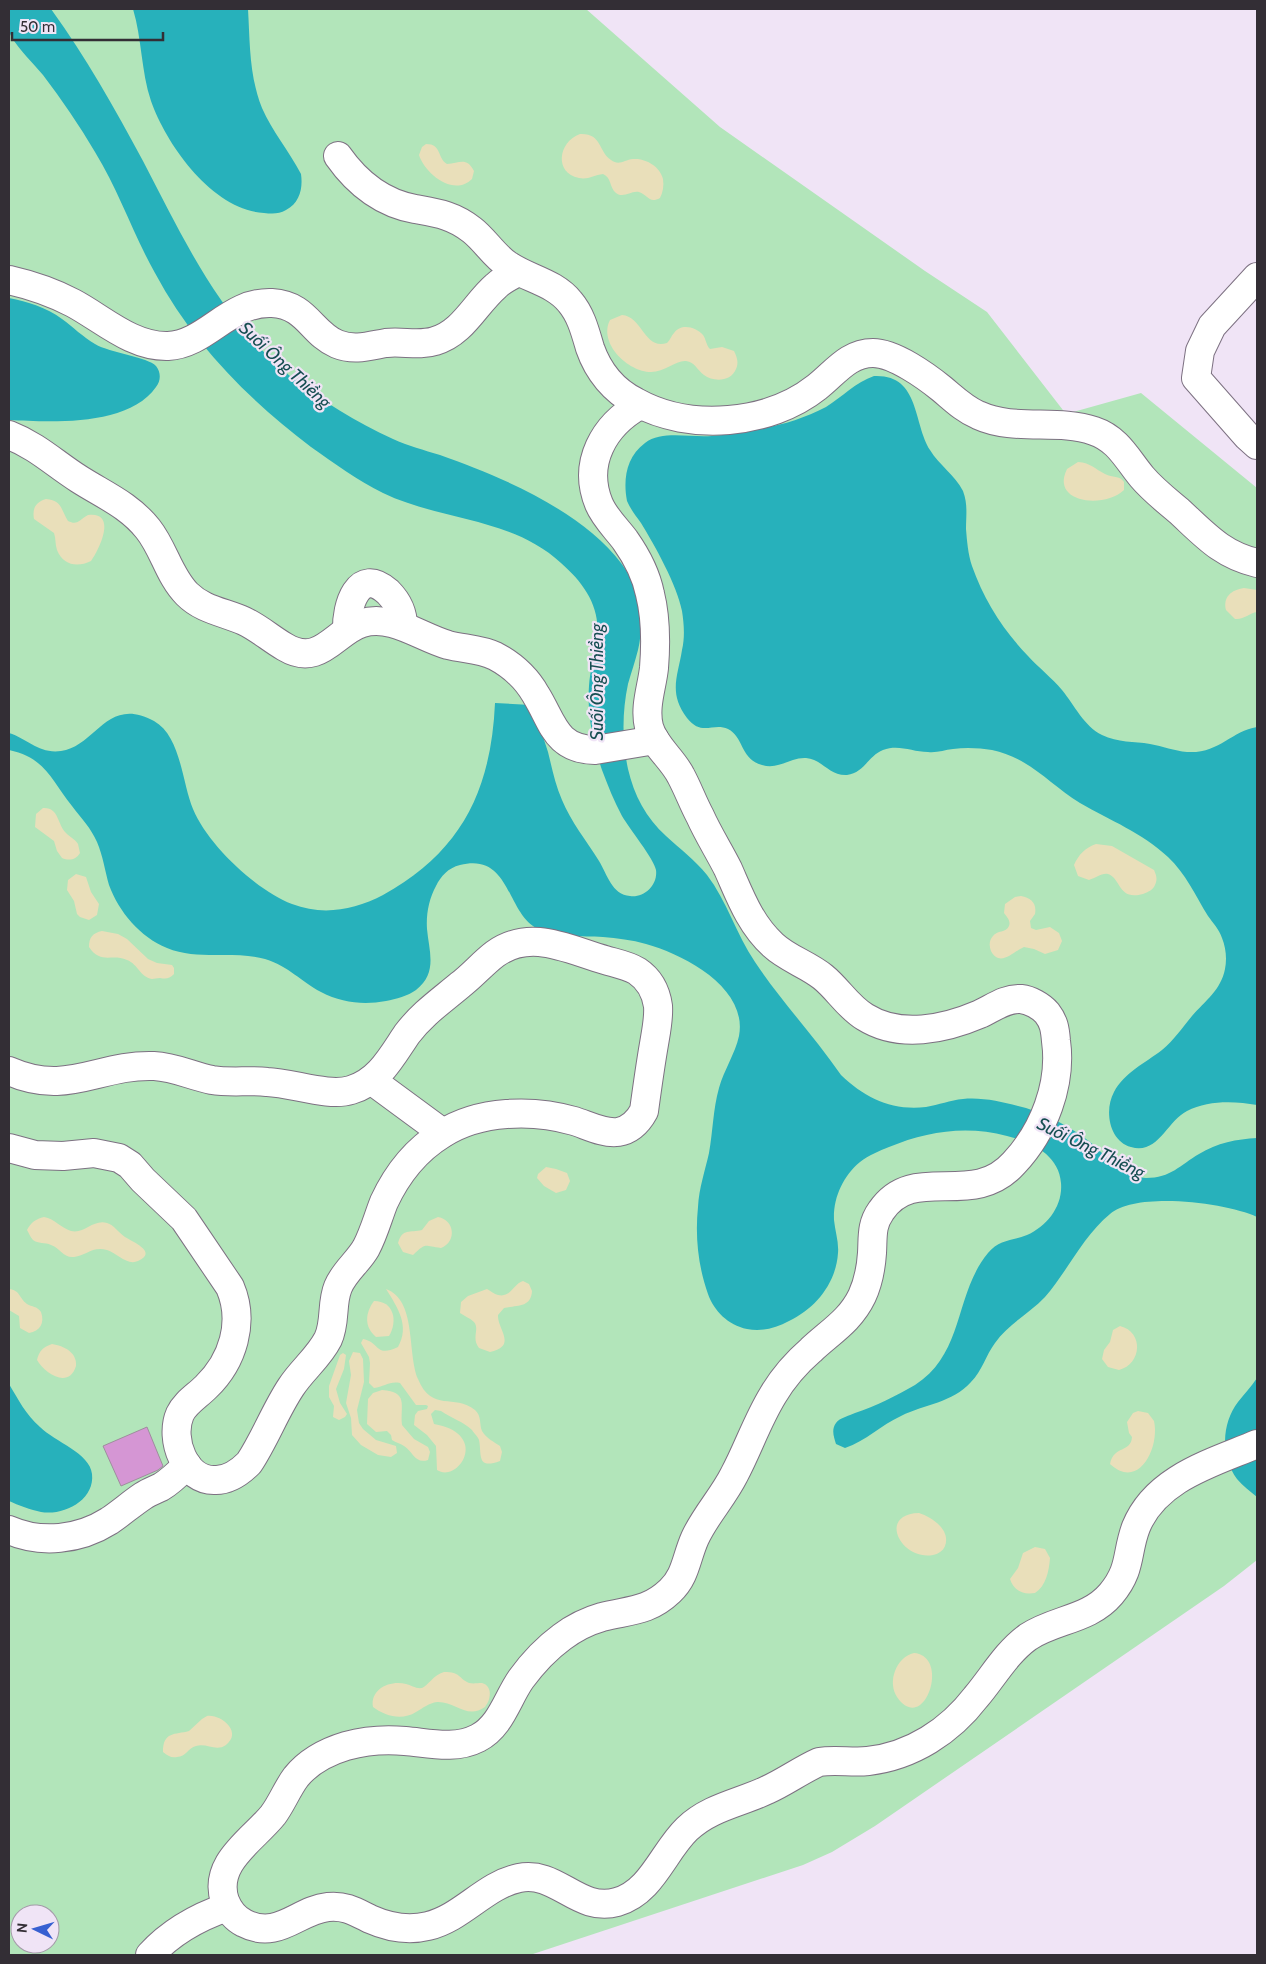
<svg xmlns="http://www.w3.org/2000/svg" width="1266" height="1964" viewBox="0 0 1266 1964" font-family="Cabin,sans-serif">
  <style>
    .green { fill: #b2e5ba; fill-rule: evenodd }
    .sand { fill: #e9dfba }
    .water { fill: #27b1bb }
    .building { fill: #d596d4; stroke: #9e8e9d }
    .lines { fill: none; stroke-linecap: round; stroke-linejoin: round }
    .minor-casing { stroke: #7d7182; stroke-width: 30 }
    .minor { stroke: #fff; stroke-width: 28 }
    .labels { text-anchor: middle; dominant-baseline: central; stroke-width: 4.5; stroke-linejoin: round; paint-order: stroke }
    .water-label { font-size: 18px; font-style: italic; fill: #164e52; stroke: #f0e4f6 }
  </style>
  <rect width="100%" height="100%" fill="#f0e4f6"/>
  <path class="green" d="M9,9H586L720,127L925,271L987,312L1066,414L1141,393L1257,488V1560L1224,1586L875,1826L832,1852L803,1865L530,1955H9ZM20,1914H50V1944H20Z"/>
  <g class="sand">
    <path d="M580,134C602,133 598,151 611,160C619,166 624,160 633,159C645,158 660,166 663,179C664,186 663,192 660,198C649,204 648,195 639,192C631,190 624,199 616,193C609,187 612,178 603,174C594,175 588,180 579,178C554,173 558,142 580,134Z"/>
    <path d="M426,144C442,144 437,158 447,164C459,164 466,156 474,171L472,179C454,197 425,174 419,155L422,147Z"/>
    <path d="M622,315C643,317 644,350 667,343C671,339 671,336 674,333C681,323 696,327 703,335C706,339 706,345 710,349L722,347L734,351C737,357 739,363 736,369C731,382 713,382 704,375C697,370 695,362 686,361C676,360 665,372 651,372C628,372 598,343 610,320Z"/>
    <path d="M1078,462C1091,463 1095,469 1105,474C1113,478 1119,475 1124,482V490C1104,509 1050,503 1067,469Z"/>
    <path d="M46,499C62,500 61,510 68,521C78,526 80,519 88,515C118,511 99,550 91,561C77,568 63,565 57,550C55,544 56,539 54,533L34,519C32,508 36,502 46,499Z"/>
    <path d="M1244,588L1257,590V612C1249,613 1244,620 1235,619L1226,610C1223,597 1231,590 1244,588Z"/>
    <path d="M43,808C59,807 57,824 66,833C70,837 75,839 78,844L80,853C76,860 69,861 62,858L57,851L54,841L35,827L36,814Z"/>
    <path d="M1096,844L1112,846L1154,870C1156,875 1158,879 1155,885C1153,890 1148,892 1143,894C1118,901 1121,878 1108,874C1101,873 1096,878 1089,880L1078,876L1074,865C1079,854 1085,848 1096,844Z"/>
    <path d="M76,874L86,877L91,892L99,904L97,915L89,920L80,917L77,914L74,901L67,890L68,880Z"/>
    <path d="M1021,896C1031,898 1037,903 1035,914L1030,921L1031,928L1036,930L1050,927L1059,933L1062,941L1058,950L1045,954L1034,949L1024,947C1014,951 1000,968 991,951C989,946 989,940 993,936C997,930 1006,933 1009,926C1011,921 1007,917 1004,913L1005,904L1015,897Z"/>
    <path d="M102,931L118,934L127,939L148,959L157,963L172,965L174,968V974C169,979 166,979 160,978C157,978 154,979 152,979C140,977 138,964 127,960C112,953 101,965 89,947C89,937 93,933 102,931Z"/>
    <path d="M546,1167L556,1169L567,1173L570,1181L566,1190L556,1193L544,1186L537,1178L538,1174Z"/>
    <path d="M44,1217C55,1219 61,1228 71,1231C85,1234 93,1219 107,1223C114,1225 118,1232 125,1237C131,1241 159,1252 138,1261C127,1266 117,1253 107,1250C92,1246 86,1256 74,1257C63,1258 60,1248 51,1245C45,1242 38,1244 33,1240C30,1237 29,1233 27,1230C31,1222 36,1219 44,1217Z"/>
    <path d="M438,1217C455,1220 457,1242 441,1248C423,1246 427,1242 413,1255L403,1252L398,1243C402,1228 410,1233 422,1230L429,1221Z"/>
    <path d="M523,1281L529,1284L532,1291C531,1308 517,1305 504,1308L498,1315C497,1329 518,1346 490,1352L479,1348C471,1338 480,1329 474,1322C470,1318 464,1316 460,1313L461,1302L468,1296L487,1289C491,1291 494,1294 498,1295C511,1298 513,1284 523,1281Z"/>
    <path d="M9,1289C20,1290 19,1298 27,1304C32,1307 37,1306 41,1312C45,1323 40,1331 29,1333L20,1328L19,1316L9,1310Z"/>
    <path d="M386,1289C417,1300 407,1353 418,1379C432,1413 454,1393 475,1410C482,1416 479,1425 482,1431C486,1438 494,1442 500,1446L502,1452L500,1461C476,1470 482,1454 479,1440C478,1437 474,1433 472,1430C464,1422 451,1418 441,1411L435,1410L431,1414L434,1424C491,1434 458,1484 437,1470L436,1446L427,1435L414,1425L415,1415L418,1411L427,1409L428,1406L426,1405H416L400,1383C389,1381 384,1387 374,1388L369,1383L370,1363L369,1357L361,1343L363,1339C380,1342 375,1358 398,1347C410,1326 398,1308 386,1289Z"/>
    <path d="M374,1301C394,1301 398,1321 389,1336L376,1337C364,1327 365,1313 374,1301Z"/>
    <path d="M1120,1326C1144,1332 1142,1364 1119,1370L1108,1367L1102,1359L1104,1350L1110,1342L1113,1330Z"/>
    <path d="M52,1344C64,1346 77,1352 76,1366C69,1389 45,1374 37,1360C39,1351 43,1347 52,1344Z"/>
    <path d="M353,1352L360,1353L363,1359L364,1382L357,1410L359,1423L363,1429L376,1440L396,1446L397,1453L391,1457L378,1455L361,1445L352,1435L351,1418L346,1403L351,1375L349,1361Z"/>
    <path d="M343,1353L346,1355L344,1369L336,1389L340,1403L347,1414L345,1417L339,1420L333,1417L334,1406L329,1397V1386L340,1355Z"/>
    <path d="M382,1390C409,1392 400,1405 402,1425L414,1439L428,1447L430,1452L428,1460C415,1464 414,1453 404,1446C400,1443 396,1443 392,1440L391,1435L387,1431L376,1432L367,1424L368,1399L373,1393Z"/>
    <path d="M1138,1411L1148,1413L1154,1421C1160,1447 1139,1491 1110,1464C1114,1445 1131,1453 1132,1437L1129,1433L1127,1422L1133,1413Z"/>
    <path d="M919,1513C932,1517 951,1530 945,1546C943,1551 938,1554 933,1555C901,1561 877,1514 919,1513Z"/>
    <path d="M1035,1547L1045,1549L1050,1558C1049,1571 1046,1586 1035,1593C1023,1595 1014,1591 1010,1579L1018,1568L1023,1553Z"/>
    <path d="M914,1653C951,1656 924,1736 897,1697C887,1682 896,1657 914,1653Z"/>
    <path d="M444,1672C461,1672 458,1678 469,1683C474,1684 477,1683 482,1683C493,1686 491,1700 485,1707C467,1720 455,1701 437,1702C429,1703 423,1708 416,1712C402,1721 385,1716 373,1707C370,1689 390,1680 406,1684C411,1685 416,1689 422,1688C428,1686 433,1675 444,1672Z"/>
    <path d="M207,1716C221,1714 243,1732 226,1745C216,1752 207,1743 196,1746C188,1748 186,1757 177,1757C171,1758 168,1756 163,1752C163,1731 175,1735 189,1731L202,1719Z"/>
  </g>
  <g class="water">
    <path d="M9,9H51C86,57 115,109 143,161C185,241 218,316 290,376C322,401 356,422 393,439C408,446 424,450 440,455C500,476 582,511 621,563C640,587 645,621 638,650C635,662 631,673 628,684C622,712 622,741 628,769C634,795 646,818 666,836C680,849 695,860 707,875C727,901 736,934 755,962C781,1001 814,1036 841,1075C865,1098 892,1111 926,1107C939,1105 950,1100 963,1099C985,1097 1006,1103 1026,1108C1049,1115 1072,1128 1090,1142C1108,1157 1120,1177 1146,1178C1171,1178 1180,1165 1199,1154C1217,1143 1237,1139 1257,1138V1217C1227,1203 1137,1191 1110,1214C1083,1236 1067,1272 1045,1297C1029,1314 1008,1324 995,1343C986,1355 982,1371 971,1382C952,1403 925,1404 901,1416C881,1425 866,1441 845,1448L836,1444C834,1437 831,1430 836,1423C839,1418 851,1415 855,1413C876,1406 896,1396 915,1385C965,1353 954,1294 988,1253C999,1239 1012,1241 1027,1235C1047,1226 1063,1206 1061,1183C1059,1155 1032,1142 1007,1136C967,1125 927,1131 889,1147C879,1151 869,1155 860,1162C843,1176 833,1198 834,1220C835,1231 839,1242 838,1253C836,1283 816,1308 789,1321C776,1328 762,1332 747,1329C728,1325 714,1311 708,1294C698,1266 695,1236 698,1207C699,1188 705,1171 709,1153C713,1131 713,1109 719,1088C724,1070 735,1054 739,1036C748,988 685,955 646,944C632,940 617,938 603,937C582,936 557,938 538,929C506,914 511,852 460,865C448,868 441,876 436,886C429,899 426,914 427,929C429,951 438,973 416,990C408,996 396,999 386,1001C364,1005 342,1003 321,992C300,981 290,967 265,959C232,950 198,961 167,948C140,937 119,912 109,885C105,871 103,856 97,842C91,828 81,818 72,806C51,780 46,758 9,750V733C28,739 39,754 61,751C96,746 107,695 154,721C181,736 182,783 193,809C208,845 256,890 292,904C323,916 354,910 383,895C461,852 491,791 495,703L531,705C537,720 543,736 548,752C552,768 555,784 562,800C571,822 586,840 599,861C607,874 612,895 630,896C644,898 658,885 656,870C654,859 629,828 622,816C614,801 608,786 602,770C593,744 587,713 589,686C590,671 594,658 596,643C603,610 585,584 561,563C511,517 441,521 383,493C357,480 335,464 311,447C248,399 193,344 155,273C133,234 119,191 95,152C79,125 62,100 43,75C33,63 19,50 11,36C7,29 9,17 9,9Z"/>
    <path d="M133,9H248C250,43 249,75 262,108C272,131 289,151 301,174C303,188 300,203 286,210C279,214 273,214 264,213C213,210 167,146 151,101C141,71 142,39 133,9Z"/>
    <path d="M9,298C28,302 46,307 62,319C73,327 83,337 95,344C110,353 148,357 156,366C161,372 161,381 156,387C128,427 51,422 9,420Z"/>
    <path d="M874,376C920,374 913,423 930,450C939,465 955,475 963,491C968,504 966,515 966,529C967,541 968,554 972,566C984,600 1003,630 1028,656C1039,668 1052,678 1062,690C1075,706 1084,726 1102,735C1118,743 1134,741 1150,744C1163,746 1174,751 1187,752C1219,754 1231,731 1257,727V1105C1235,1101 1208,1100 1187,1111C1167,1121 1158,1155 1131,1147C1109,1141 1104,1110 1114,1092C1124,1073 1145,1063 1162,1050C1174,1040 1182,1028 1192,1016C1205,1001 1221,990 1225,969C1227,959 1226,948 1222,938C1219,929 1213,923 1208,916C1195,895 1186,874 1168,857C1141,832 1111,821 1080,803C1049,784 1030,758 992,750C980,748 966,747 953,749C944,750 937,753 928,752C912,752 899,744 883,750C868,756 864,773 847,775C829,776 822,759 806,758C791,757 779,770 762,765C740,759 744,737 728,729C713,722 702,737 687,718C668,693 678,676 682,650C685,637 684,624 682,611C677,585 655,546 641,523C636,516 631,510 627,501C623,480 626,457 645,443C662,430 691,438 712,436C726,435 740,433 753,430C779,426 803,419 826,407C842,397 856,382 874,376Z"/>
    <path d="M1257,1378V1497C1250,1491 1243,1486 1237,1479C1221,1457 1221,1424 1238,1402C1244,1394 1251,1387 1257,1378Z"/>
    <path d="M9,1384C18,1399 26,1415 40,1427C55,1442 90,1453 92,1474C95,1500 64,1516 41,1512C31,1510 18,1505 9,1501Z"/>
  </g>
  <path class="building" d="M147,1427L163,1466L158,1470L121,1486L103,1446Z"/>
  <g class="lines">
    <defs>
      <g id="minor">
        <path d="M338,156C357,183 382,203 415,209C437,213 453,215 472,230C485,240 494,256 508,265C528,279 554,282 570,302C581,315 585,331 590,348C598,371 614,391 636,402C690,432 769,425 817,387C835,373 848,353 873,353C894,353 926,376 942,389C954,399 964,409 978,415C1015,432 1057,418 1094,431C1118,439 1127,459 1142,477C1153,490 1166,500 1179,511C1205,535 1222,555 1257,563"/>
        <path d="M1257,277L1212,326L1200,351L1196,378L1247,436L1257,445"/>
        <path d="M9,280C31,285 52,292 73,303C103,319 132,347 168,346C207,344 229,301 272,303C307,305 311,333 337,344C354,351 369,346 386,343C402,341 420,346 435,341C463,333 475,304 496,286C502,280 510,276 518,272"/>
        <path d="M640,405C604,425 582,463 599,504C605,518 616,528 625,540C637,557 646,574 650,594C656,618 656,643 654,668C652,687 644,707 649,727C654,746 672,758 681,776C688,789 693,803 700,816C708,834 719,851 728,869C740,896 750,924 773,945C788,959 807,964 823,977C838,989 848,1007 865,1017C900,1039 945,1029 980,1014C993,1008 1006,998 1021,999C1030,1000 1041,1006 1047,1013C1054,1022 1055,1029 1056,1041C1062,1084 1044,1131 1014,1163C972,1210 914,1162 881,1211C871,1225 873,1237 872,1253C871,1268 868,1283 862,1296C850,1321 830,1332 811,1350C796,1363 783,1378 773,1395C757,1421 748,1449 734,1475C723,1497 705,1516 695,1538C686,1558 686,1576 670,1591C648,1612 629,1610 602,1617C588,1621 574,1628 562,1637C547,1648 532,1664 521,1679C507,1699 501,1726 478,1738C455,1750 429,1743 405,1741C385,1739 364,1741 346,1746C326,1752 309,1761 296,1777C287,1789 282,1803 273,1815C253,1840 212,1863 225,1901C229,1911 234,1918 244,1923C278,1941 298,1910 328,1907C345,1905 356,1912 370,1919C388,1927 408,1931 428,1926C462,1918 485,1885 519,1878C557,1870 578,1913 617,1902C652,1892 663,1852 687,1829C710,1807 740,1803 767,1790C785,1782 801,1770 819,1762C836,1759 852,1763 868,1761C912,1756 950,1731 976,1697C993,1677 1006,1653 1028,1637C1055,1619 1089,1620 1111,1594C1132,1569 1126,1553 1136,1527C1156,1478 1212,1463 1257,1444"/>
        <path d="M9,435C37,446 54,463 79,479C104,495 129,505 148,529C164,549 169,576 187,594C203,610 224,612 244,621C259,628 271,639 285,647C320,668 335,631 362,623C392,614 420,637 448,645C464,649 481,649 495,656C512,665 527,679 536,695C553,722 555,749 595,750L655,740"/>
        <path d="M347,630C346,607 358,565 388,592C398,602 403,612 403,626"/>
        <path d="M9,1071C68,1097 98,1064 154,1066C175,1067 192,1076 212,1080C230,1083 249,1080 267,1082C293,1083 328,1097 351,1090C379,1082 392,1056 407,1034C422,1014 441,1001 460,985C472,976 483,963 495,954C531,928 569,950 605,960C615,963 627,965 637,971C649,979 656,992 658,1006C659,1018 656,1032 654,1044C650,1067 647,1089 644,1111C638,1122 630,1130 618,1132C604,1134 587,1125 574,1121C533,1109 479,1110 442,1134C416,1150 397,1174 384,1202C378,1217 374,1233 366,1248C358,1262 344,1272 338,1287C331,1304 336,1322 328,1339C319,1357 302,1370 291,1387C275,1411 265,1439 249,1463C240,1472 229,1480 216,1480C185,1482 169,1439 180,1414C185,1403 197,1396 206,1387C233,1361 245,1322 230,1287L184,1219L143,1180L130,1165L119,1158L94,1153L63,1156L35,1155L9,1148"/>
        <path d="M371,1080L443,1133"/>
        <path d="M9,1530C41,1544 79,1540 109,1521C121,1513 131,1504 143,1496C149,1492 155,1490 161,1487C171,1481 179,1473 187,1465"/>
        <path d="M150,1955C171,1932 198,1917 227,1907"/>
      </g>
    </defs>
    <use href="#minor" class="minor-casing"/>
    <use href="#minor" class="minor"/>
  </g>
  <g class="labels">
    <g class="water-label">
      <text transform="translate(285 365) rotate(43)">Suối Ông Thiềng</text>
      <text transform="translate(597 682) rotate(-90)">Suối Ông Thiềng</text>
      <text transform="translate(1091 1148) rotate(26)">Suối Ông Thiềng</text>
    </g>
  </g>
  <rect width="1266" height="1964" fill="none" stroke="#332e35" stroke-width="20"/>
  <g transform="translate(35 1929) rotate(275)"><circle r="24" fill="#f0e4f6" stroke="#a49ba9"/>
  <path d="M0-4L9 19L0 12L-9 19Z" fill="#3760d1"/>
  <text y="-8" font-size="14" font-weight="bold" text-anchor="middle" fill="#332e35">N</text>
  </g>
  <path d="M12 32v8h151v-8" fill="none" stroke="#332e35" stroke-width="2.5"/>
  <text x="20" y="32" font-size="15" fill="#332e35" stroke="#f0e4f6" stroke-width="4" paint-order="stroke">50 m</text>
</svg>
